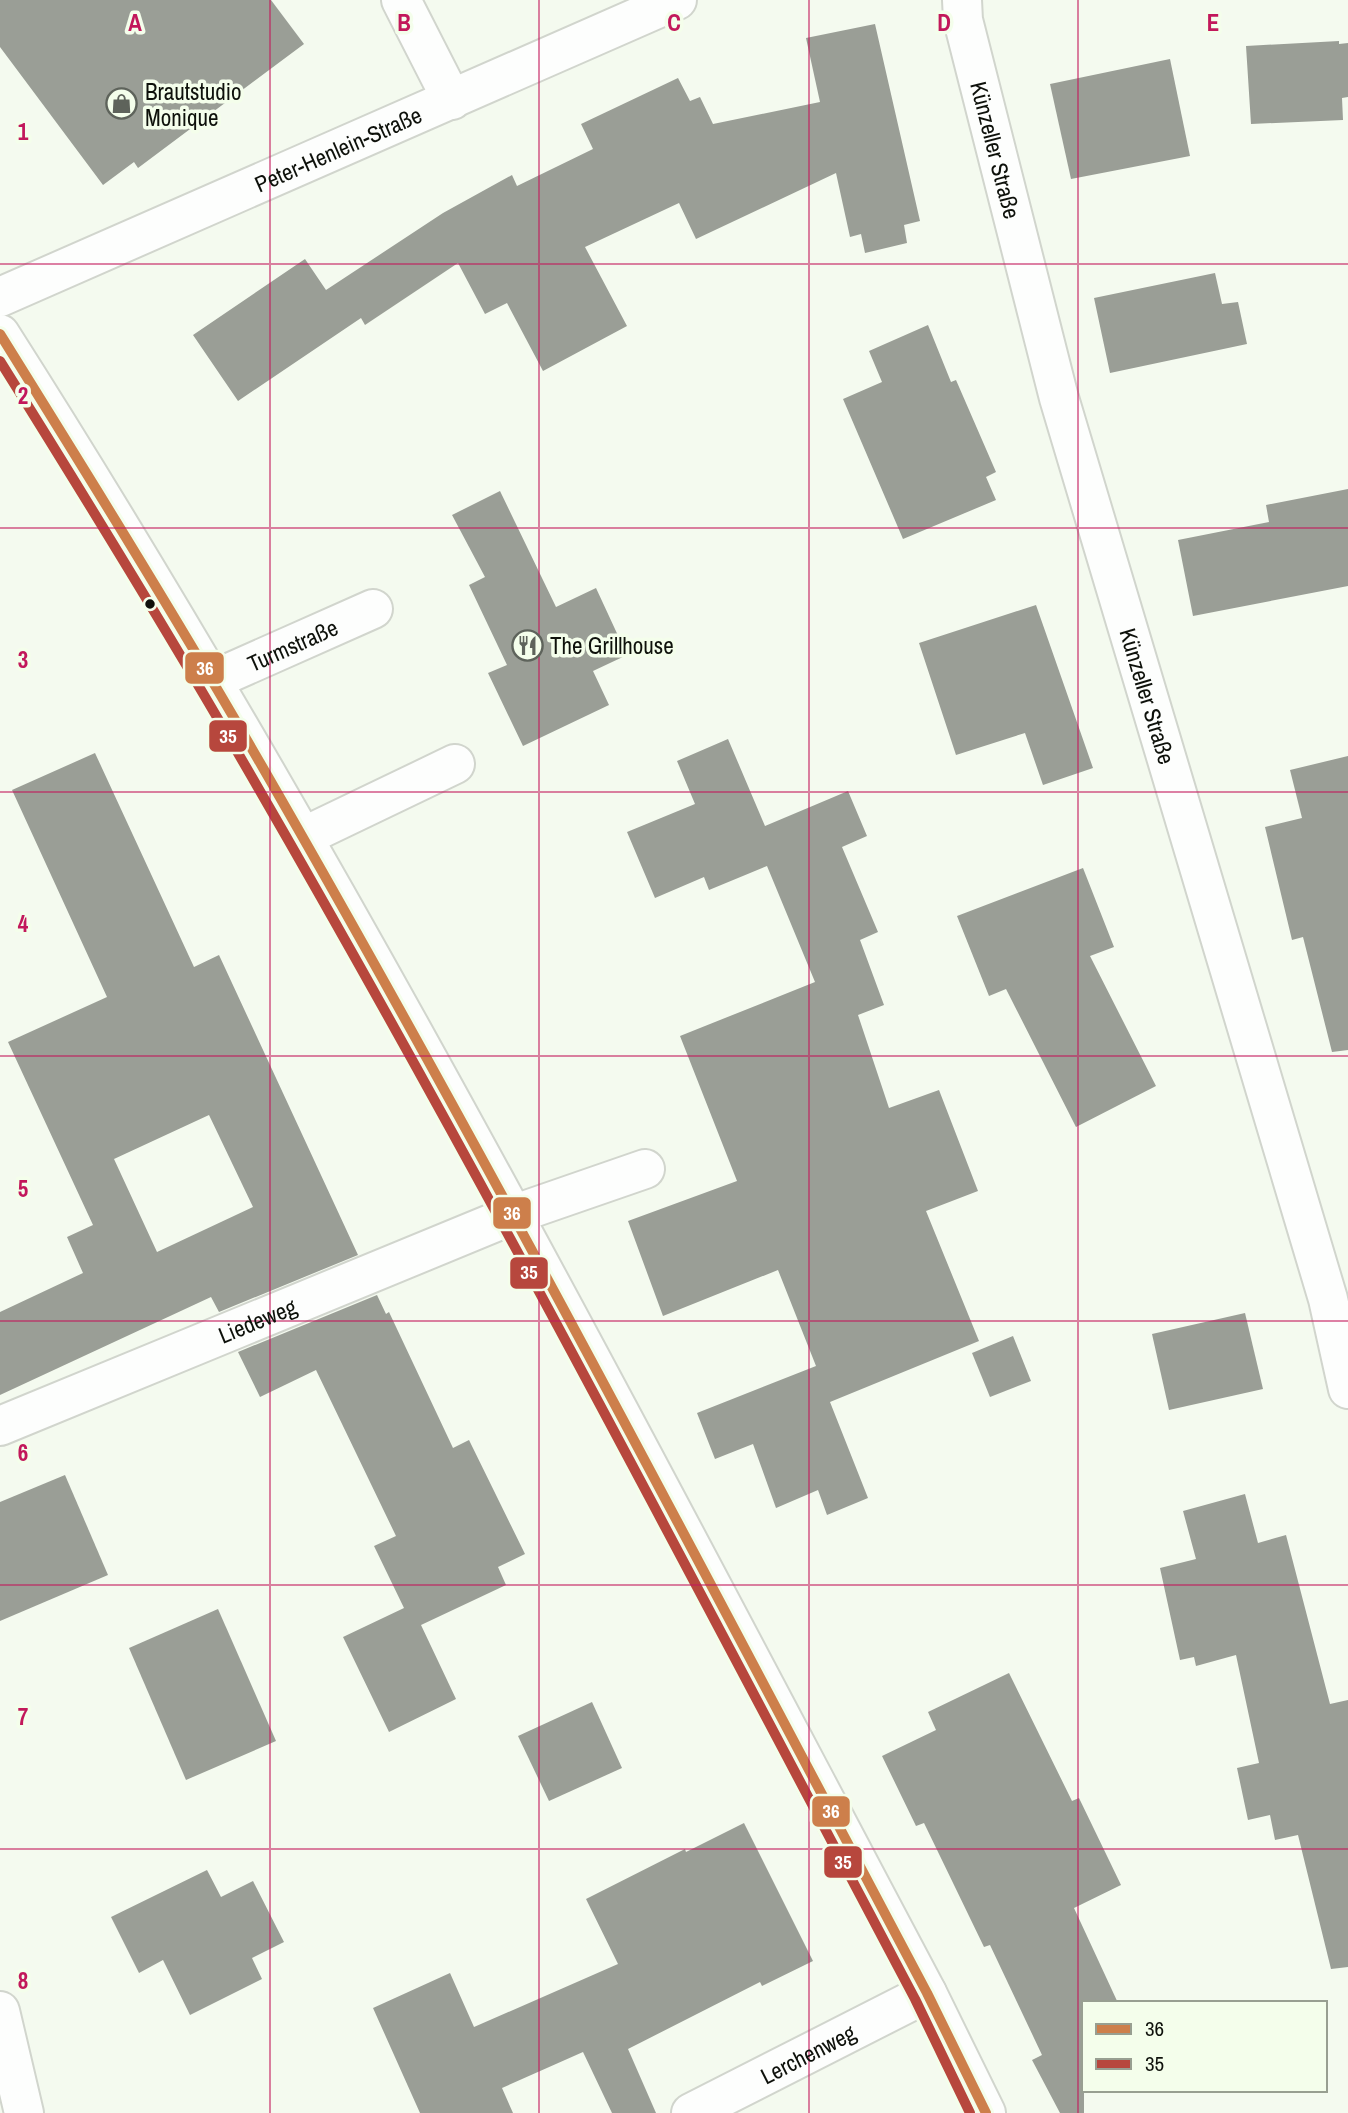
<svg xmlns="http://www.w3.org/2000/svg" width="1348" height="2113" viewBox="0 0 1348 2113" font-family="'Archivo Narrow',sans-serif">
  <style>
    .building { fill: #9a9e96; fill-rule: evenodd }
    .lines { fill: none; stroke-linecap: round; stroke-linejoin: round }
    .minor-casing { stroke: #d1d5cd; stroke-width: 42 }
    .major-casing { stroke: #d1d5cd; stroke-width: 42 }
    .minor { stroke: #fdfefd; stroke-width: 38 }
    .major { stroke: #fdfefd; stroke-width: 38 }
    .bus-1-casing { stroke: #f4feeb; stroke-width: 16 }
    .bus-2-casing { stroke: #f4feeb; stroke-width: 16 }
    .bus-1 { stroke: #cd7f4b; stroke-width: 10 }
    .bus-2 { stroke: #b7473d; stroke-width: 10 }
    .grid { fill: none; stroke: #c2185b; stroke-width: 2; stroke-opacity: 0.55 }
    .bus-dot { fill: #0e110b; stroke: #f4feeb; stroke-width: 2.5 }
    .labels { text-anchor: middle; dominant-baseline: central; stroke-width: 7; stroke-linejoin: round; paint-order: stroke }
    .poi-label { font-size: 23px; fill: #0e110b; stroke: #f4feeb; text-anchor: start }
    .street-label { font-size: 23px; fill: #0e110b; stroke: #f4feeb }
    .grid-label { font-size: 23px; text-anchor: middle; font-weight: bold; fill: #c2185b; stroke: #f4feeb; stroke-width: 7; stroke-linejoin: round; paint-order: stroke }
    .line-badge { stroke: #f4feeb; stroke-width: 2.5 }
    .badge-label { font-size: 19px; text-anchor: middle; font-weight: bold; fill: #fff }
  </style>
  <rect width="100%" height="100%" fill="#f4faef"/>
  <g class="building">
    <path d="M0,0H271L304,44L138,168L134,162L103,185L0,47Z"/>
    <path d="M875,24L920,221L904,225L907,243L865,253L861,234L850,237L836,173L696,239L679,203L585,247L627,326L543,371L507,303L485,314L458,263L365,325L361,318L238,401L193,335L305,259L326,290L443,213L512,175L517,186L593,149L581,124L678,78L690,101L700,97L713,124L820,102L806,38Z"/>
    <path d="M1339,41V44L1348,43V97L1342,98L1343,120L1251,124L1246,46Z"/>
    <path d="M1170,59L1190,156L1071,179L1050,84Z"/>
    <path d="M1215,273L1222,304L1238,302L1247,344L1110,373L1094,298Z"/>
    <path d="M928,325L951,382L956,380L996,472L986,477L996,500L903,539L843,399L882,382L869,351Z"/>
    <path d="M1348,489V586L1193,616L1178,540L1269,522L1266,505Z"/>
    <path d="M500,491L556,607L596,588L627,655L593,671L609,705L523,746L488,673L507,665L469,585L485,577L452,515Z"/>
    <path d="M1036,605L1093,768L1043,785L1025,733L956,755L919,643Z"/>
    <path d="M728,739L765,826L848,791L867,836L842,847L878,932L860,940L884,1005L858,1015L889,1108L939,1090L978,1191L926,1211L979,1341L830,1402L868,1498L827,1515L818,1490L776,1508L753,1444L715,1459L697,1413L816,1366L778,1270L663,1316L628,1221L737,1181L680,1036L815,982L767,866L709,890L704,877L655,898L627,832L695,804L677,761Z"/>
    <path d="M95,753L194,967L219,955L358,1255L219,1312L211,1297L0,1395V1312L83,1273L67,1237L93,1225L8,1042L107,997L12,790ZM209,1115L253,1207L157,1252L114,1159Z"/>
    <path d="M1348,756V1050L1332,1052L1303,937L1292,940L1265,827L1302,818L1290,770Z"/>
    <path d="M1083,868L1114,947L1090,956L1156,1086L1076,1127L1006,989L989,996L957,916Z"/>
    <path d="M377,1295L386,1314L389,1312L453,1448L469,1440L525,1554L498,1567L506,1585L421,1625L456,1699L389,1732L343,1637L404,1608L374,1546L396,1536L316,1370L260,1397L238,1352Z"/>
    <path d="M1245,1313L1263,1389L1169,1410L1152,1334Z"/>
    <path d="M1013,1336L1031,1381L990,1397L972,1353Z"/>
    <path d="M65,1475L108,1575L0,1621V1502Z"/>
    <path d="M1245,1494L1258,1543L1286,1535L1330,1704L1348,1700V1967L1331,1969L1298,1835L1275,1840L1270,1815L1248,1820L1237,1768L1259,1763L1236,1655L1196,1666L1194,1657L1180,1660L1160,1568L1196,1559L1183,1511Z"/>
    <path d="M218,1609L276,1741L186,1780L129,1648Z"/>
    <path d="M1009,1673L1072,1801L1079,1798L1121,1885L1074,1908L1118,2003H1084V2113H1060L1032,2060L1042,2055L990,1945L984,1947L924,1823L916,1826L882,1756L936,1730L928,1712Z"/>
    <path d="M592,1702L622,1768L549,1801L518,1736Z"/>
    <path d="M744,1823L813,1961L762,1986L760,1982L628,2049L656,2113H612L583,2052L502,2088L513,2113H420L373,2008L450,1973L474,2027L618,1964L586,1899L685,1849L686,1852Z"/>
    <path d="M207,1870L221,1897L253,1881L284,1942L252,1958L262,1979L190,2015L163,1960L139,1973L111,1917Z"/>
  </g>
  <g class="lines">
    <defs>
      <g id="minor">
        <path d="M401,0L452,100"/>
        <path id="s1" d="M962,0L963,20L1059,398L1328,1299L1348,1389"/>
        <path id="s2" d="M0,297L677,0"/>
        <path id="s3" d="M211,681L373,609"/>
        <path d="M303,837L455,764"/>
        <path id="s4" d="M0,1426L515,1214L645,1169"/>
        <path d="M0,2011L24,2113"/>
        <path id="s5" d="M691,2113L927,1993"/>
      </g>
      <path id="major" d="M0,334C341,869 630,1433 927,1993L986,2113"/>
    </defs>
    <use href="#minor" class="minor-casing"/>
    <use href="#major" class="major-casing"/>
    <use href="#minor" class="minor"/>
    <use href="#major" class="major"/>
    <defs>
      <path id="bus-1" d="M0,334C84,469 168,604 248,742C486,1153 705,1574 927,1993L986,2113"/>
      <path id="bus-2" d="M0,361C80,489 159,617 235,748C474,1158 693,1580 915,1999L970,2113"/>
    </defs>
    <use href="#bus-1" class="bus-1-casing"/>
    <use href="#bus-2" class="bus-2-casing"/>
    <use href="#bus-1" class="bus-1"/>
    <use href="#bus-2" class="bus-2"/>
  </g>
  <path class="grid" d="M270,0V2113M539,0V2113M809,0V2113M1078,0V2113M0,264H1348M0,528H1348M0,792H1348M0,1056H1348M0,1321H1348M0,1585H1348M0,1849H1348"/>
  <defs>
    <symbol id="shop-ring" viewBox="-11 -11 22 22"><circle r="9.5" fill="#f4feeb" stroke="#5e635b" stroke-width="1.5"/><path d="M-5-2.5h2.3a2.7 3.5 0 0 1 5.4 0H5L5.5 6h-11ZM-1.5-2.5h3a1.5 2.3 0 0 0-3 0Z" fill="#5e635b"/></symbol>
    <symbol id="restaurant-ring" viewBox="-11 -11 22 22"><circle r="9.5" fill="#f4feeb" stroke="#5e635b" stroke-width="1.5"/><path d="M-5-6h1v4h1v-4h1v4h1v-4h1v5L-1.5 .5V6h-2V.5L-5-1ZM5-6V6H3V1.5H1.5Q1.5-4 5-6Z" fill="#5e635b"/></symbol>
  </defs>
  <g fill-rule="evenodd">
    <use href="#shop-ring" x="104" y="86" width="35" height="35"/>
    <use href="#restaurant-ring" x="510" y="628" width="35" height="35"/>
  </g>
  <circle class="bus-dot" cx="150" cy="604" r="6"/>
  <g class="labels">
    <g class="poi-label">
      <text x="145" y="91">Brautstudio<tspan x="145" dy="26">Monique</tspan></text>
      <text x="550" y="645">The Grillhouse</text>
    </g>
    <g class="street-label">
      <text stroke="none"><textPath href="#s2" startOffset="369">Peter-Henlein-Straße</textPath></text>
      <text stroke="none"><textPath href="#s1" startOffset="154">Künzeller Straße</textPath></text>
      <text stroke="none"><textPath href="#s3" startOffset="89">Turmstraße</textPath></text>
      <text stroke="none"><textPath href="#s1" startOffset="721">Künzeller Straße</textPath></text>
      <text stroke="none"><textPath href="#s4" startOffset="278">Liedeweg</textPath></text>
      <text stroke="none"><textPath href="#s5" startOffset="131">Lerchenweg</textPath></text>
    </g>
  </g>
  <g class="grid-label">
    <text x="135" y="31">A</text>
    <text x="404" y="31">B</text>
    <text x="674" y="31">C</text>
    <text x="944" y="31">D</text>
    <text x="1213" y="31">E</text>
    <text x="23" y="140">1</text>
    <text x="23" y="404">2</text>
    <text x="23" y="668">3</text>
    <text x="23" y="932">4</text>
    <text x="23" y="1197">5</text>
    <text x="23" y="1461">6</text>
    <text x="23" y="1725">7</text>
    <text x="23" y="1989">8</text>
  </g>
  <g class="line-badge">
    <rect x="184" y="651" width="41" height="34" rx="7" fill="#cd7f4b"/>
    <rect x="208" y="719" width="40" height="34" rx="7" fill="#b7473d"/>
    <rect x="492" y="1196" width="40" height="34" rx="7" fill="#cd7f4b"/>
    <rect x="509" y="1256" width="40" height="34" rx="7" fill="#b7473d"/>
    <rect x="811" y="1795" width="40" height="33" rx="7" fill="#cd7f4b"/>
    <rect x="823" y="1845" width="40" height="34" rx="7" fill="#b7473d"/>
  </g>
  <g class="badge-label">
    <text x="205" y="675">36</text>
    <text x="228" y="743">35</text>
    <text x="512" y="1220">36</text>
    <text x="529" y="1279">35</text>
    <text x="831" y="1818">36</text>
    <text x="843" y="1869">35</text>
  </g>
  <rect x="1082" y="2001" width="245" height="91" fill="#f4feeb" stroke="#989f91" stroke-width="2"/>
  <rect x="1096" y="2024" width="35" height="10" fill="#cd7f4b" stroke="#989f91" stroke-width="2"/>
  <text x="1145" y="2036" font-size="21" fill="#0e110b">36</text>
  <rect x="1096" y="2059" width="35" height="10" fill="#b7473d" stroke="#989f91" stroke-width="2"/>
  <text x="1145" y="2071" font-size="21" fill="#0e110b">35</text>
</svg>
